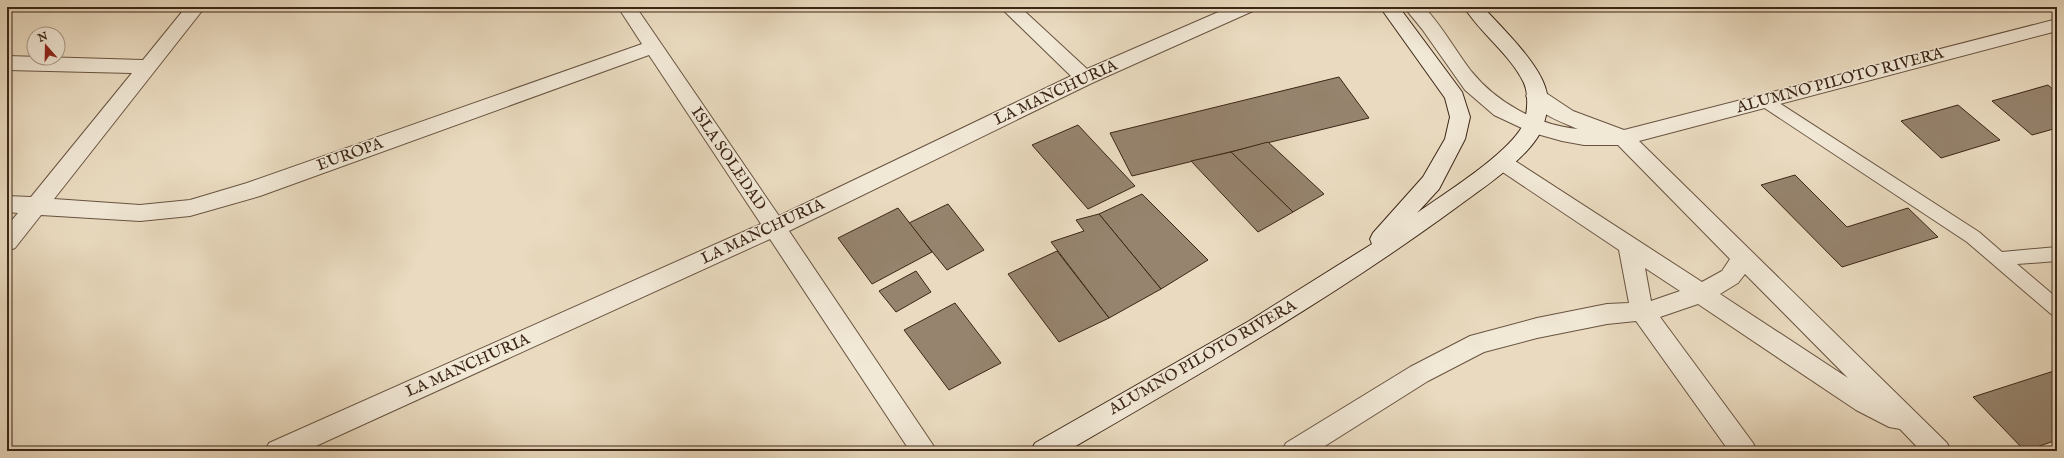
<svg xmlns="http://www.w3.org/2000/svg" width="2064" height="458" viewBox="0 0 2064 458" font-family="'IM FELL English',serif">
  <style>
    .building { fill: #96846e; stroke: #3c2616 }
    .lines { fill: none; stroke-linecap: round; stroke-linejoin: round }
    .lane-casing { stroke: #685340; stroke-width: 2 }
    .street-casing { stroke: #685340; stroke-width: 2 }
    .secondary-casing { stroke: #3c2616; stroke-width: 2 }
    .lane { fill: #f1e8d6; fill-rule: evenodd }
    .street { fill: #f1e8d6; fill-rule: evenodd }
    .secondary { fill: #f1e8d6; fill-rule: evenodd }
    .labels { text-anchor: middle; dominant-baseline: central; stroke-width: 3; stroke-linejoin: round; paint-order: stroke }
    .street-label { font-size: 16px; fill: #3c2616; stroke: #f1e8d6 }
  </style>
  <rect width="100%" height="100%" fill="#eadbc0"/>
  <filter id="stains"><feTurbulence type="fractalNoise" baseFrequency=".005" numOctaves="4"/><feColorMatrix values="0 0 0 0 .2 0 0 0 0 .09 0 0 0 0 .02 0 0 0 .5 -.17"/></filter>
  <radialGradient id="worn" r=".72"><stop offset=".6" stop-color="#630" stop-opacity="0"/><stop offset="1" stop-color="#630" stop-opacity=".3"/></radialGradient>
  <g class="building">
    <path d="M1339,77L1369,118L1132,176L1110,133Z"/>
    <path d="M2048,85L2057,93V128L2032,135L1992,101Z"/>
    <path d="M1958,105L2000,140L1941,158L1901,121Z"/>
    <path d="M1078,125L1135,186L1088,209L1032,145Z"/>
    <path d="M1268,142L1324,194L1293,212L1231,152Z"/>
    <path d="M1231,152L1293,212L1258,232L1191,161Z"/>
    <path d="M1795,175L1847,227L1908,208L1938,237L1842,267L1761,185Z"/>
    <path d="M1142,194L1208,260L1161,289L1099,214Z"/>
    <path d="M948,204L984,250L947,270L909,223Z"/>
    <path d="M898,208L932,252L872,284L838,238Z"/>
    <path d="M1099,214L1161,289L1109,318L1051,242L1084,231L1076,220Z"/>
    <path d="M1057,251L1109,318L1059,342L1008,274Z"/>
    <path d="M916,271L931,292L896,312L879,291Z"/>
    <path d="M955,303L1001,363L949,390L904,330Z"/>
    <path d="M2057,370V440L2025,451L1973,397Z"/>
  </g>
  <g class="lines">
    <defs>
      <path id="lane" d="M1765,96L1770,97L1979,232L2002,252L2057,247V261L2017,264L2057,298V316L2051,314L1967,242L1760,105L1757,101L1760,97Z"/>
      <g id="street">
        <path d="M186,7H205L54,199L140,205L190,200L247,183L642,44L618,7H636L779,216L1071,76L1000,7H1020L1087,69L1230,7H1255L1253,11L1092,83L789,231L937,451H910L770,239L305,451H265L269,443L761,224L649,55L260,196L190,216L140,221L41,215L15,248L7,251V226L18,213L7,212V196L31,197L132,73L7,70V56L143,60Z"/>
        <path d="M1404,7H1424C1442,26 1455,50 1471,71C1497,103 1537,125 1578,129C1561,122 1536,113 1526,96L1529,91L1536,89L1543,91L1573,111L1624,130L2057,19V31L1639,141L1947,443L1951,451H1921L1900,429L1889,427L1856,410L1698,304L1660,317L1753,443L1757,451H1729L1636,321L1607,324L1537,338L1484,352L1428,381L1317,451H1282L1286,443L1410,367L1470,336L1537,318L1607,304L1629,303L1619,250L1495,167L1492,162L1495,157L1502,154L1509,157L1702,282L1722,271L1730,259L1618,145H1584L1562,141L1530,132L1494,115L1465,90L1422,29ZM1645,268L1680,291L1651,301ZM1745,274L1848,378L1720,294L1738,283Z"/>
      </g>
      <path id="secondary" d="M1380,7H1399L1462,92L1470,117L1465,139L1439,189L1417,213C1445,193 1505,156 1522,127C1528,117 1529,94 1524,83C1510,54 1481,34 1464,7H1483C1502,28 1539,63 1546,90C1549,99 1547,114 1544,123C1537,153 1481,189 1457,207C1333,298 1200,374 1067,451H1031L1035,443L1249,321L1372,244L1370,239L1373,233L1423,177L1445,139L1450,117L1445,98Z"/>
    </defs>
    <use href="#lane" class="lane-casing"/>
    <use href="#street" class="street-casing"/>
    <use href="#secondary" class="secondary-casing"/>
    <use href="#lane" class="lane"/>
    <use href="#street" class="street"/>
    <use href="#secondary" class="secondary"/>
  </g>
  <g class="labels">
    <g class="street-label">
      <text transform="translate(1840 81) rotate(-15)">ALUMNO PILOTO RIVERA</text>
      <text transform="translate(1056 93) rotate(-25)">LA MANCHURIA</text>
      <text transform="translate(350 155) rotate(-20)">EUROPA</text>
      <text transform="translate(728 159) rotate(56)">ISLA SOLEDAD</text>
      <text transform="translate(763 232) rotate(-25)">LA MANCHURIA</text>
      <text transform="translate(1203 358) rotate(-30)">ALUMNO PILOTO RIVERA</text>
      <text transform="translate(468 366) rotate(-24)">LA MANCHURIA</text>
    </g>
  </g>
  <rect width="2064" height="458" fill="none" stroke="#eadbc0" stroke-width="24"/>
  <rect x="8" y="8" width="2048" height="442" fill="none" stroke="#3c2616" stroke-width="2"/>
  <rect x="12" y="12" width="2040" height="434" fill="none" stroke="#3c2616"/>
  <g transform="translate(46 46) rotate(340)"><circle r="19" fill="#f1e8d6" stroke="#a99a89"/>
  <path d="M0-3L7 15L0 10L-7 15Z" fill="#8f2418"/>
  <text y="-6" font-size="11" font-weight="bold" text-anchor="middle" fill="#3c2616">N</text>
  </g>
  <rect width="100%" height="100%" filter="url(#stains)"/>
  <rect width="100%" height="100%" fill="url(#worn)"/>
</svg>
